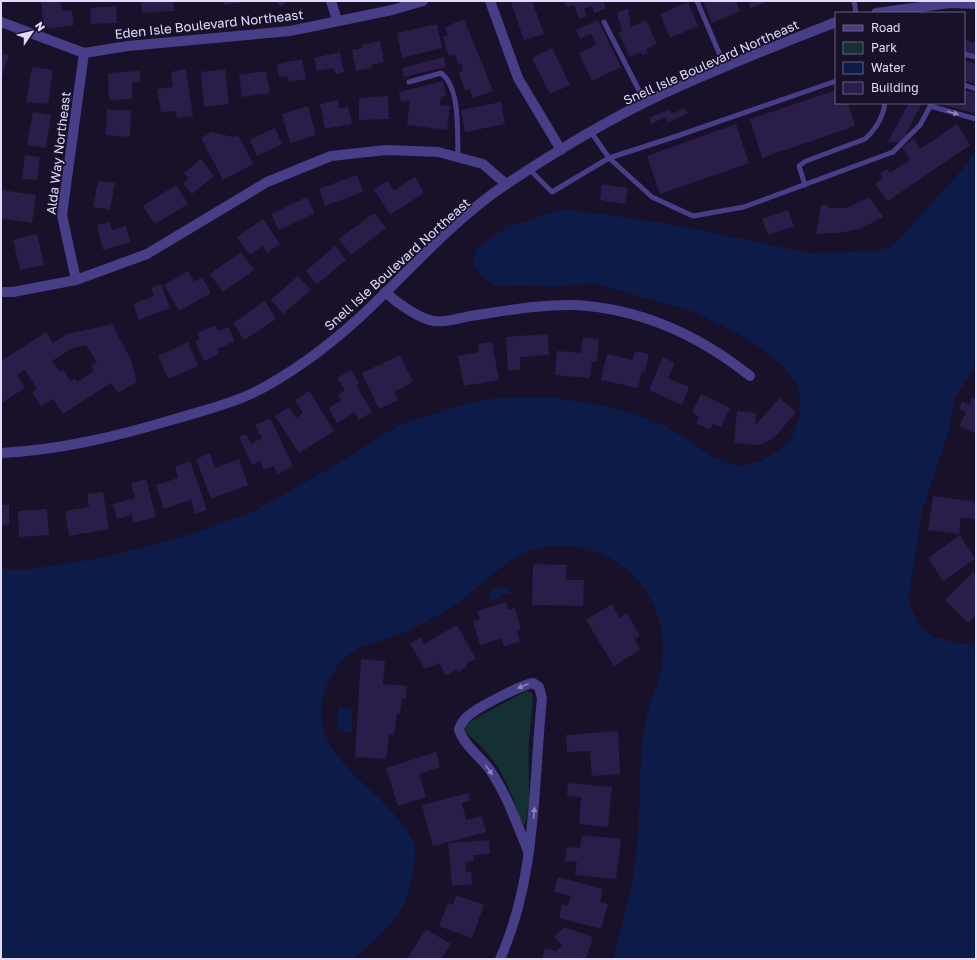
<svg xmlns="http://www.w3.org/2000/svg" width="977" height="960" viewBox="0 0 977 960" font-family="'Golos Text',sans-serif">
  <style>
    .green { fill: #143033 }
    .water { fill: #0c1b47 }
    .building { fill: #2b1d49; fill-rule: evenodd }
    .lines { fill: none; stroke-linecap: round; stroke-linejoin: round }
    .service { stroke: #483d87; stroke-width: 5 }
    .minor { stroke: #483d87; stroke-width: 10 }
    .tertiary { stroke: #483d87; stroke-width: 10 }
    .oneway { fill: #8d84bd }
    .labels { text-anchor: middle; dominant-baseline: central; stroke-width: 3.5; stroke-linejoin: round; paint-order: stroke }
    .street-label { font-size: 13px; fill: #e2dafe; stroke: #181129 }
  </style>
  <rect width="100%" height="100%" fill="#181129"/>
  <path class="green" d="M526,691L532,693C534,708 530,723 529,739C527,767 533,797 525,825L520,823C515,798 503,771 486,752C480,744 472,739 466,732V726L471,721Z"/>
  <g class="water">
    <path d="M976,149V364L955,398L948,434L922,512L908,600L918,623L931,636L959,644H976V959H613C623,922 633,885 637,847C642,796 635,738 655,690C685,616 628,536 547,547C509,552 485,584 456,604C438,616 418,627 398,635C369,646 347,646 331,677C294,746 369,778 403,825C408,832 414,840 415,849C416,856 414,864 413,871C411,890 403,910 390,925C380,937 366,948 354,959H1V569H31L107,557L191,534L250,513L330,468L401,424L462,405L489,399L549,397L605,406L635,414L665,426L686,438L712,457L739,466L762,461L783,448L792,437L800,416V395L797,386L785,368L750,340L692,311L592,283L554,287L520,285L495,286L483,278L473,264L477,247L507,227L563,209L659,222L810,253L878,251L893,246L967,164Z"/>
    <path d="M508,586L510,594H504L492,602L489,592L494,589Z"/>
    <path d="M338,708L352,709V732H337Z"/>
  </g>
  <g class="building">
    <path d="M41,1H60L62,11L72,10L74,25L44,29Z"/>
    <path d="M141,1H173L174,11L142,13Z"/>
    <path d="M224,1H244V2L224,5Z"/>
    <path d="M275,1H288L281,7Z"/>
    <path d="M514,1H532L544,34L524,40L511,2Z"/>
    <path d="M564,1H603L606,9L594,13L592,6L584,9L587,16L579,19L574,5L566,7Z"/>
    <path d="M703,1H736L740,11L712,23Z"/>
    <path d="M748,1H768L751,8Z"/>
    <path d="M688,2L698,26L670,38L660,14Z"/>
    <path d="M116,6L117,23L91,24L90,8Z"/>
    <path d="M628,8L631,27L646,20L657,44L646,49L648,53L642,55L641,52L630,57L618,33L622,31L617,13Z"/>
    <path d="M464,19L493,91L473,98L470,89L465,91L459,73L463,71L461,63L458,64L455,54L449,56L443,37L448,35L445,27Z"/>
    <path d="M598,20L621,67L592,81L579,53L596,45L591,34L580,39L576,30Z"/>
    <path d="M437,24L442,48L402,58L397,33Z"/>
    <path d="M964,40L976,43V54L964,51Z"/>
    <path d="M380,41L384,62L371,65L372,68L356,71L352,50L362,48V45Z"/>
    <path d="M552,48L570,85L550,94L532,58Z"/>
    <path d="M340,52L344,72L336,74L334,68L317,71L314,58Z"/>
    <path d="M1,53L9,55L1,80Z"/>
    <path d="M444,57L446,67L404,77L402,68Z"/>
    <path d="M302,59L306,79L289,82L288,76L279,77L277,64Z"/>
    <path d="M964,60L976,64V84L964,81Z"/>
    <path d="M32,67L53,70L48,104L26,102Z"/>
    <path d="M186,69L193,116L177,118L176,111L161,112L157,89L173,87L171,72Z"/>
    <path d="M225,69L229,104L204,107L201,72Z"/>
    <path d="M140,71V82H132V99L109,100L108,73Z"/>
    <path d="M266,71L270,93L242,97L239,75Z"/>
    <path d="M443,81L446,96L441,97L440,105L450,106L447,130L407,125L410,100L401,102L399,92Z"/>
    <path d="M836,90V103H848L855,126L762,158L750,119Z"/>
    <path d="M964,90L976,93V114L944,105V103H964Z"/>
    <path d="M388,96L389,119L359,120V98Z"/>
    <path d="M338,100L339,109L348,107L352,124L325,129L320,104Z"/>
    <path d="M501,102L505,124L465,132L461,110Z"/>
    <path d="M909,103H922L902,142H888Z"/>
    <path d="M308,106L316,135L290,143L282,114Z"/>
    <path d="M685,108L688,113L667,123L665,117L651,124L649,118L669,109L672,114Z"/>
    <path d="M107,109L131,111L130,137L106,135Z"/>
    <path d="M33,112L51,115L46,148L27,145Z"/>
    <path d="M736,124L749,163L660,194L647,156Z"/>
    <path d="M957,124L970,145L888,201L875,184L883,178L880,174L887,169L890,173L910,160L902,147L914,139L920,149Z"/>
    <path d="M275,128L282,144L257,156L250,140Z"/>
    <path d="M212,132L233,137L238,135L253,164L223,180L201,138Z"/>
    <path d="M25,155L40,157L37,180L22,179Z"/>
    <path d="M201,159L214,176L192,194L183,183L189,178L184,173Z"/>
    <path d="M357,175L363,192L325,206L319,189Z"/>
    <path d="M415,177L424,193L390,215L374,189L388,181L394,191Z"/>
    <path d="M98,181L115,183L110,210L93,207Z"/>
    <path d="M602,184L628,188L625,204L600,200Z"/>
    <path d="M176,185L188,204L155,224L143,206Z"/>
    <path d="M1,190L36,195L32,223L1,218Z"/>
    <path d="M307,197L315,213L279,230L271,214Z"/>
    <path d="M869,197L883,217L860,229L838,233L816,234L821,205H828V208H842L849,207Z"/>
    <path d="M788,210L794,226L768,235L762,219Z"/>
    <path d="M374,213L386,228L351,255L339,239Z"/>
    <path d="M263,219L280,244L267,253L263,246L250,255L237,237Z"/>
    <path d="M110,222L112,230L126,226L130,242L103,250L97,225Z"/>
    <path d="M37,234L44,265L20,270L13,240Z"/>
    <path d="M335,246L346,260L317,284L306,271Z"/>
    <path d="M241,252L254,270L223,292L210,274Z"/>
    <path d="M188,271L194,282L202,277L211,293L179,311L164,285Z"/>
    <path d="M298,276L311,290L283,314L271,300Z"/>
    <path d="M161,284L170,308L139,320L133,304L154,296L151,288Z"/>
    <path d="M265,301L276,319L244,340L233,323Z"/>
    <path d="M112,324L131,360L137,382L118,393L111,383L63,414L53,399L41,406L32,392L37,389L25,370L17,375L25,388L1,403V361L46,332L53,343L67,334ZM86,345L97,362L91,366L94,371L77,382L75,379L70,381L64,370L60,372L52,361L71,349Z"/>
    <path d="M215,325L218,331L228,327L235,341L217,349L219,354L204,361L195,341L200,339L197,333Z"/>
    <path d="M548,334L549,355L520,357V370L508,371L506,337Z"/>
    <path d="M583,337L599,339L597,362H592L590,378L555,375L557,351L581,353Z"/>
    <path d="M188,342L198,366L168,379L158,356Z"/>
    <path d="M492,342L499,380L464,386L458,356L479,352L478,344Z"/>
    <path d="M635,351L649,354L645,372L642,371L638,388L601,380L607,354L633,360Z"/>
    <path d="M400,355L413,382L394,392L398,400L379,409L362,373Z"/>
    <path d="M663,357L675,363L668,378L689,387L682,405L649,390Z"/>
    <path d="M351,370L359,383L356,385L372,412L359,420L354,412L337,423L329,408L342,400L338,395L345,390L337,378Z"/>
    <path d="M309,391L334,431L299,453L275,416L289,407L296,418L303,413L295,400Z"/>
    <path d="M701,394L730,408L721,427L713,424L710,430L696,423L699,417L692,413Z"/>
    <path d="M779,398L796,412L774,438L759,445L734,443L737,411L756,413L755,424L756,425Z"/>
    <path d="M972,398L976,399V434L959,426L966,412L959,409L962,401L969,405Z"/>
    <path d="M270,418L293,466L277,474L274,466L264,470L260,461L252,465L239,437L246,434L251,444L262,438L255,425Z"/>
    <path d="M210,453L215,468L239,459L248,485L211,499L196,459Z"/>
    <path d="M190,461L207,510L195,514L191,500L164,509L156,485L178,478L175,467Z"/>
    <path d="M146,479L156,517L133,523L132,515L117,519L113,504L135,498L131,483Z"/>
    <path d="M103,492L109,529L69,536L65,511L89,507L87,494Z"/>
    <path d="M933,496L976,502V519L961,518L959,534L928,530Z"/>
    <path d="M1,505H9V525L1,526Z"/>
    <path d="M47,509L49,535L19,537L18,511Z"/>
    <path d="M960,535L975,559L943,581L928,558Z"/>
    <path d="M533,564L567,565L566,580H584L583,606L532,605Z"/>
    <path d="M973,572L976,575V615L968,623L945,600Z"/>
    <path d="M506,602L508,610L515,608L521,630L517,631L520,642L504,646L501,638L480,645L473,621L480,619L477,611Z"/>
    <path d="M612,604L620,618L627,613L640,636L634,639L640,650L614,666L586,620Z"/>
    <path d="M457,625L476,659L467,663L466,667L458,672L456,669L446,676L439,663L425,669L410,644L421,637L424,644Z"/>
    <path d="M361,659L385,661L383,684L407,686L406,699H402L400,713H397L394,735H389L386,759L355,757Z"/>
    <path d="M618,731L620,774L592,776L590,751L567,752L566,735Z"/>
    <path d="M436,752L440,767L419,774L426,797L398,806L386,768Z"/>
    <path d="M568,783L612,787L608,827L579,824L581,797L567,796Z"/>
    <path d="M468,793L470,801L462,803L466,820L482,816L486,832L433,846L422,805Z"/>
    <path d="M582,835L621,839L616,879L575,875L577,862L565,861L567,847L580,848Z"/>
    <path d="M489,840L490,854L473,855L474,861L465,862L466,872H471L472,884L452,886L448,843Z"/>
    <path d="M558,877L603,889L600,902L608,904L601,929L559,918L562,904L568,906L571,896L554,892Z"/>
    <path d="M456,895L484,905L472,938L439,926L448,903L453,905Z"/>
    <path d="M564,927L593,937L586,959H542L545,948L556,951L562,946L554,937Z"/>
    <path d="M426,929L451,944L441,959H407Z"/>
  </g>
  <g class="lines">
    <g class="service">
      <path d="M697,1L725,67"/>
      <path d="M854,1L856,13"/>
      <path d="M604,22L645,102"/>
      <path d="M964,54L976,57"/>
      <path d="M409,82L441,73C461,88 457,134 458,157"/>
      <path d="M964,85L976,89"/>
      <path d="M930,106L976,119"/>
      <path d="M591,132L609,158L652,197L693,216L744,207L893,152L920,125L932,103"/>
      <path d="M529,169L552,192L609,158L677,136L836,81"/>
      <path d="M805,185L799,166L806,161L865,139C875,130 883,117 885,103"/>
    </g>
    <g class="minor">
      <path d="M331,1L337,20"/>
      <path d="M490,1L518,78L561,150"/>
      <path d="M1,22L84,53L128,46L290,31L392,10L423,1"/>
      <path d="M76,280L62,215L84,53"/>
      <path d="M1,292H13L76,280L147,254L267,182L331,156L386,150L438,152L483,164L506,184"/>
      <path d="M385,292C396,302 419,319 434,321C443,323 461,318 470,316C505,311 541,304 576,305C641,309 700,336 750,376"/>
      <path d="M500,959C537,877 533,785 542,698L539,687L533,683C521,685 478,707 468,716C463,720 461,724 459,729C463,745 481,757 490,770C507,795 517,824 528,851"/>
    </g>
    <g class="tertiary">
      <path d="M876,13L950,3L976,4"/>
      <path d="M1,453C61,450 118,436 175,419C201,411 228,405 253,393C291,374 327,347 359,318C408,273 452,220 508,183C555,152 604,122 654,98C713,70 775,46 836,22"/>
    </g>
  </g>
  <defs><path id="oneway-solid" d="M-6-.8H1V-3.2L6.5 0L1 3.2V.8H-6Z"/></defs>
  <g class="oneway">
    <use href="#oneway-solid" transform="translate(953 113) rotate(16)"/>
    <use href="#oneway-solid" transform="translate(523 686) rotate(158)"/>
    <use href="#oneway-solid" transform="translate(489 770) rotate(55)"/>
    <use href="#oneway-solid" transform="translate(534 813) rotate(-85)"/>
  </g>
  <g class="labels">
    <g class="street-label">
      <text transform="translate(209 24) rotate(-6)">Eden Isle Boulevard Northeast</text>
      <text transform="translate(711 62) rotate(-24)">Snell Isle Boulevard Northeast</text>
      <text transform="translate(58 153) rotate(-83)">Alda Way Northeast</text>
      <text transform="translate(397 264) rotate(-42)">Snell Isle Boulevard Northeast</text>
    </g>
  </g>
  <rect width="977" height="960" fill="none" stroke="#e2dafe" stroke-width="4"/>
  <rect x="835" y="12" width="130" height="92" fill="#181129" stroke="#69617e"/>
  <rect x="843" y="25" width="20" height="6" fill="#483d87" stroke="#69617e"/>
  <text x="871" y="32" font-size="12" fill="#e2dafe">Road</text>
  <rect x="843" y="42" width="20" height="12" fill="#143033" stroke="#69617e"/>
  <text x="871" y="52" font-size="12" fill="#e2dafe">Park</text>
  <rect x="843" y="62" width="20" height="12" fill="#0c1b47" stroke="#69617e"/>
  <text x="871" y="72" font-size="12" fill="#e2dafe">Water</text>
  <rect x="843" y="82" width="20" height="12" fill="#2b1d49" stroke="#69617e"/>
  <text x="871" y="92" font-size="12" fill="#e2dafe">Building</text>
  <g transform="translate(32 32) rotate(55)" stroke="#181129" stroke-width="3" paint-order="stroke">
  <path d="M0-3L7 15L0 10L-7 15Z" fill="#e2dafe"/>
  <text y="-6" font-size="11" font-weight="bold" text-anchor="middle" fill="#e2dafe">N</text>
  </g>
</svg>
